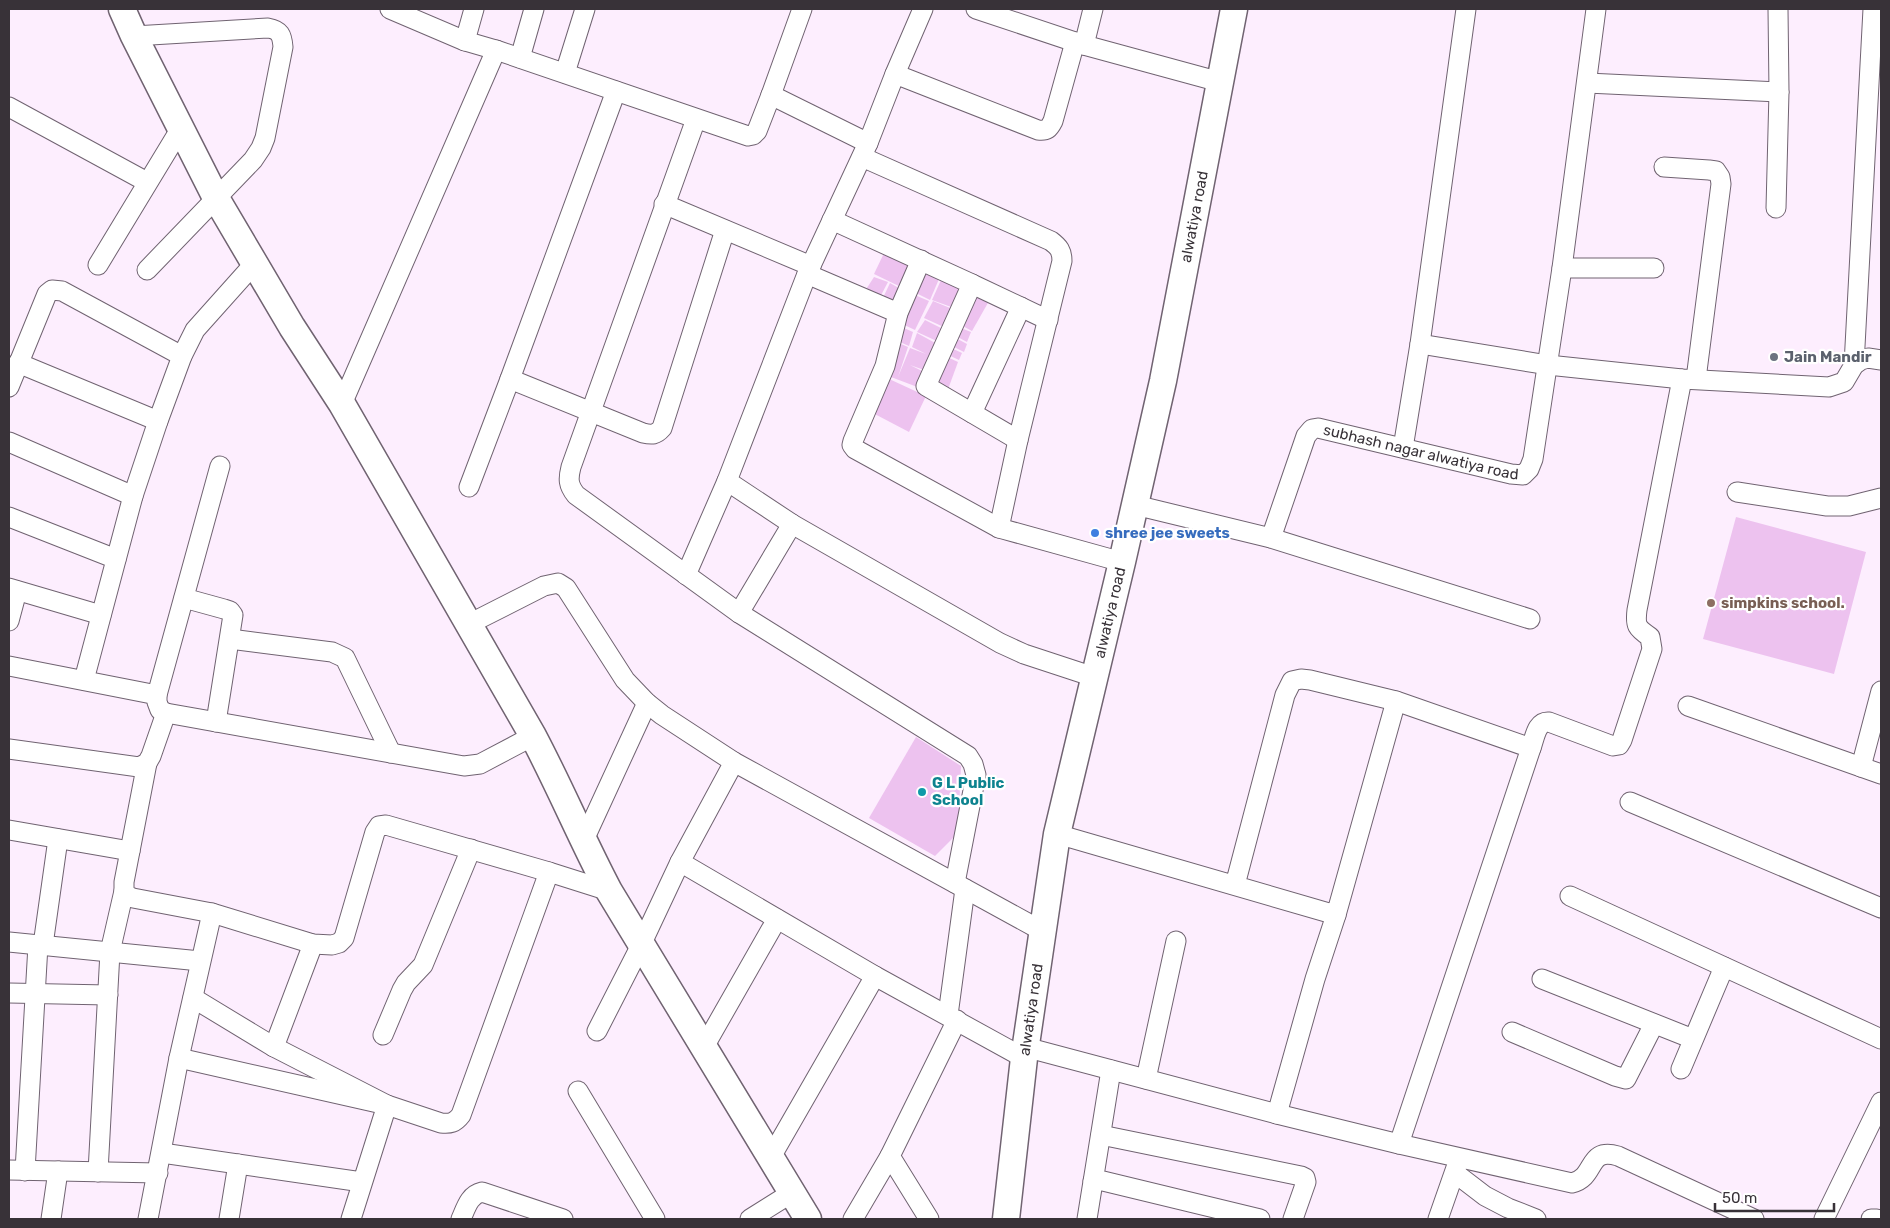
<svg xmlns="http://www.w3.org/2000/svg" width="1890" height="1228" viewBox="0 0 1890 1228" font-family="Rubik,sans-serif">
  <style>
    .building { fill: #edc2ef }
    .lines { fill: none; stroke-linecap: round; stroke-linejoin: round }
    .street-casing { stroke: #706371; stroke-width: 21 }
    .secondary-casing { stroke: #706371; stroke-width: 29 }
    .street { stroke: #fff; stroke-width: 19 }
    .secondary { stroke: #fff; stroke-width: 26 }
    .worship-dot { fill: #6b7280; stroke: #fff; stroke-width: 2 }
    .shop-dot { fill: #3f7fe0; stroke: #fff; stroke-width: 2 }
    .education-dot { fill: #8d6e63; stroke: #fff; stroke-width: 2 }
    .culture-dot { fill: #0f9aa8; stroke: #fff; stroke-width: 2 }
    .labels { text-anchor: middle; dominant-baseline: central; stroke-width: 4.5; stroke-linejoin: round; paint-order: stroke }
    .street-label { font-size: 15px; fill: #383238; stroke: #fff }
    .worship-label { font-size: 15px; font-weight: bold; fill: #5b616d; stroke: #fff; text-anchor: start }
    .shop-label { font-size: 15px; font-weight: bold; fill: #366cbe; stroke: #fff; text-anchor: start }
    .education-label { font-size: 15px; font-weight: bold; fill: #785e54; stroke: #fff; text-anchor: start }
    .culture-label { font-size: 15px; font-weight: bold; fill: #0d838f; stroke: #fff; text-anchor: start }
  </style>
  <rect width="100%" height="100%" fill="#fdeefe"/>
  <g class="building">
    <path d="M886,249L916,264L905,289L874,274Z"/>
    <path d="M920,269L939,279L930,300L910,290Z"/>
    <path d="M874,277L888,282L878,301L863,294Z"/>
    <path d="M941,280L963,288L954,308L932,300Z"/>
    <path d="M890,283L904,291L896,309L881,302Z"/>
    <path d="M970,291L989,301L972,331L957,323Z"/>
    <path d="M910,293L929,301L915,330L898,322Z"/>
    <path d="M933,301L955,310L946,328L924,318Z"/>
    <path d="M925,320L945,330L939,342L917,332Z"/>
    <path d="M897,325L913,332L909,346L893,339Z"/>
    <path d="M956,326L971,332L967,342L952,334Z"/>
    <path d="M917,333L937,344L927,371L910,365L926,373L920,388L883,374L894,341L908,347L898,377L910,348L926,354L912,347Z"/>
    <path d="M952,336L967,344L964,352L948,344Z"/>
    <path d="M947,346L962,353L959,360L944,353Z"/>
    <path d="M943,355L958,362L947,392L930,385Z"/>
    <path d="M887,378L926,396L909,432L869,411Z"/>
    <path d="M1736,517L1866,552L1834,674L1703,639Z"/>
    <path d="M916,737L961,766L958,833L935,856L869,818Z"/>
  </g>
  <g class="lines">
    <defs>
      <g id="street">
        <path d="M390,9L465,41L496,50L748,136L753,135L757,131L771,95L802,9"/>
        <path d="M923,9L895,74L868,143L807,274L727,481L792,524L1000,643L1024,654L1094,677"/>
        <path d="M976,9L1084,45L1220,82"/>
        <path d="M134,36L268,28C280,30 282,35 283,47L265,138L261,148L253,160L147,270"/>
        <path d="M465,41L474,9"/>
        <path d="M1084,45L1093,9"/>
        <path d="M520,58L534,9"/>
        <path d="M565,73L585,9"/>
        <path d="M895,74L1038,130C1047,131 1049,129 1053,121L1075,42"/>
        <path d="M1587,83L1779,92"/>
        <path d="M616,91L510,379L643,433C652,435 656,435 662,428L725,230"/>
        <path d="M771,95L868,143"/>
        <path d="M9,107L147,182"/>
        <path d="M696,119L571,467C568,479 568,485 576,495L739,613L968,756L973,764L976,775L955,883"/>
        <path d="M862,157L1051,241C1059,247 1062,251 1062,261L1018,440L999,528"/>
        <path d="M1664,167L1709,170L1716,171L1720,177L1721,184L1696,379"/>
        <path d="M664,204L811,266"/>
        <path d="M1776,208L1779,92L1778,9"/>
        <path d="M832,220L972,284L926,386L1018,440"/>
        <path d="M921,260L898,313L885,366L853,441L852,445L855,449L999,528L1122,562"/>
        <path d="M98,265L181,128"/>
        <path d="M1562,268H1654"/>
        <path d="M807,274L898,313"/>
        <path d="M972,284L1048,320"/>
        <path d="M1420,344L1548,365L1682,379L1829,387L1844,382L1854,365L1861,360L1868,358L1881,360"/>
        <path d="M18,363L158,421"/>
        <path d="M1854,365L1873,9"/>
        <path d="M9,387L47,294L52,290L62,291L182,356"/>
        <path d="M342,404L496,50"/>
        <path d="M972,413L1021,307"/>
        <path d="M9,442L133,496"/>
        <path d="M1403,448L1420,344L1466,9"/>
        <path d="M220,466L157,695V702L160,710L166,713L464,766L480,764L533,736"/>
        <path d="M469,487L510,379"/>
        <path d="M1737,492L1827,506H1849L1881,498"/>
        <path id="s1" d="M1135,505L1271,538L1306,436L1312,429L1318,428L1511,474L1523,475L1529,469L1533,459L1562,268L1596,9"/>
        <path d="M9,517L116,559"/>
        <path d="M1271,538L1530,619"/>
        <path d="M686,575L727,481"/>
        <path d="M9,588L101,615"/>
        <path d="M184,598L224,609L230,611L233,615L216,722"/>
        <path d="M739,613L792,524"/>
        <path d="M9,621L17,591"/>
        <path d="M469,624L544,586L558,583L566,588L625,680L647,703L662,715L734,762L1044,932"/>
        <path d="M230,639L332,652L345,658L391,753"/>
        <path d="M9,666L157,695"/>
        <path d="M84,680L133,496L158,421L182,356L195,330L254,264"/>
        <path d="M1688,706L1881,774"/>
        <path d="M1531,748C1535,738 1536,721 1549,722L1613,746L1619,745L1622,740L1652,649L1650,637C1637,628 1635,626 1637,610L1682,379"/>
        <path d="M9,749L139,767L147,763L151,756L166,713"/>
        <path d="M147,763L124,882V891L128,896L133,898L212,913L313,944L332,945L339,943L344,938L375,832L379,826L386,825L549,872L609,891"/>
        <path d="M1861,767L1881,691"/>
        <path d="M1630,802L1881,908"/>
        <path d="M9,830L130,851"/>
        <path d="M1057,834L1336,915L1396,701L1310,680L1301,679L1292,681L1285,695L1235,885"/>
        <path d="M583,842L647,703"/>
        <path d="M680,862L875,976L1024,1058"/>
        <path d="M1570,896L1881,1039"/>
        <path d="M9,942L200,961"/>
        <path d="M43,945L58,839"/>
        <path d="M1542,979L1693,1039"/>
        <path d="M9,993L108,995"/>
        <path d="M193,998L274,1047L387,1105L351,1219"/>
        <path d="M948,1015L965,889"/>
        <path d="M597,1031L641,945L680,862L734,762"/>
        <path d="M1512,1032L1615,1076L1626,1079L1654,1024"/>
        <path d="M383,1035L402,990L406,983L423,965L471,849"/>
        <path d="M274,1047L313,944"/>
        <path d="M704,1047L777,919"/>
        <path d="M1025,1047L1277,1114L1399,1144L1531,748L1396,701"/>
        <path d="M179,1058L212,913"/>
        <path d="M1681,1069L1724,967"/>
        <path d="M1146,1079L1176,941"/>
        <path d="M578,1091L655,1219"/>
        <path d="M1277,1114L1315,979L1336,915"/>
        <path d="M1101,1135L1301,1176L1305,1178L1306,1182L1293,1219"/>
        <path d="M1399,1144L1572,1183C1597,1177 1586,1147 1618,1156L1754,1219"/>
        <path d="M162,1153L362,1182"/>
        <path d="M771,1157L875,976"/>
        <path d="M9,1170L158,1173"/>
        <path d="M25,1171L38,945"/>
        <path d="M98,1172L110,952L124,891"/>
        <path d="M1455,1173L1485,1196L1508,1208L1536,1219"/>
        <path d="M1093,1181H1103L1260,1219"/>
        <path d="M51,1219L58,1171"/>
        <path d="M148,1219L179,1058L387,1105L441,1123C450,1124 455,1123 461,1115L549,872"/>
        <path d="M229,1219L238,1164"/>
        <path d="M461,1219C466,1208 469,1195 482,1192L563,1219"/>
        <path d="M750,1219L793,1192"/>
        <path d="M853,1219L890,1156"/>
        <path d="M929,1219L890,1156L957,1020"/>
        <path d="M1087,1219L1111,1070"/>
        <path d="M1438,1219L1458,1162"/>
        <path d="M1824,1219L1881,1102"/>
        <path d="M1871,1219H1877"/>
      </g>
      <g id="secondary">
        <path d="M122,9L134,36L216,198L292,327L342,404L533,736C560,787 582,840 609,891L808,1219"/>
        <path id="s2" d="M1006,1219L1024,1058L1057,834L1122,562L1163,381L1234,9"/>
      </g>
    </defs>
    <use href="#street" class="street-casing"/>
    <use href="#secondary" class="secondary-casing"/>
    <use href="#street" class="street"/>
    <use href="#secondary" class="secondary"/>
  </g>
  <circle class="worship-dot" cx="1774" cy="357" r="5"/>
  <circle class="shop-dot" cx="1095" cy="533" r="5"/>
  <circle class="education-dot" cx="1711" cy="603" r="5"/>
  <circle class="culture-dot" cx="922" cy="792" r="5"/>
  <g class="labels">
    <g class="street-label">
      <text stroke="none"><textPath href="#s2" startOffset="1021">alwatiya road</textPath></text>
      <text stroke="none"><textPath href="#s1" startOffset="369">subhash nagar alwatiya road</textPath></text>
      <text stroke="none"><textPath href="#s2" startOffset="616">alwatiya road</textPath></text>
      <text stroke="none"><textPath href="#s2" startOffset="211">alwatiya road</textPath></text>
    </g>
    <g class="worship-label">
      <text x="1784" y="357">Jain Mandir</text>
    </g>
    <g class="shop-label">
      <text x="1105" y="533">shree jee sweets</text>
    </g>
    <g class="education-label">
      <text x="1721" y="603">simpkins school.</text>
    </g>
    <g class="culture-label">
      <text x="932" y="783">G L Public<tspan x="932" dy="17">School</tspan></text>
    </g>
  </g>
  <rect width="1890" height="1228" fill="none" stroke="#383238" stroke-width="20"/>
  <path d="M1715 1203v8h119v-8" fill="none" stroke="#383238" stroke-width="2.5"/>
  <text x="1722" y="1203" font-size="15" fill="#383238" stroke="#ffffff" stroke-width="4" paint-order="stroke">50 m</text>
</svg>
